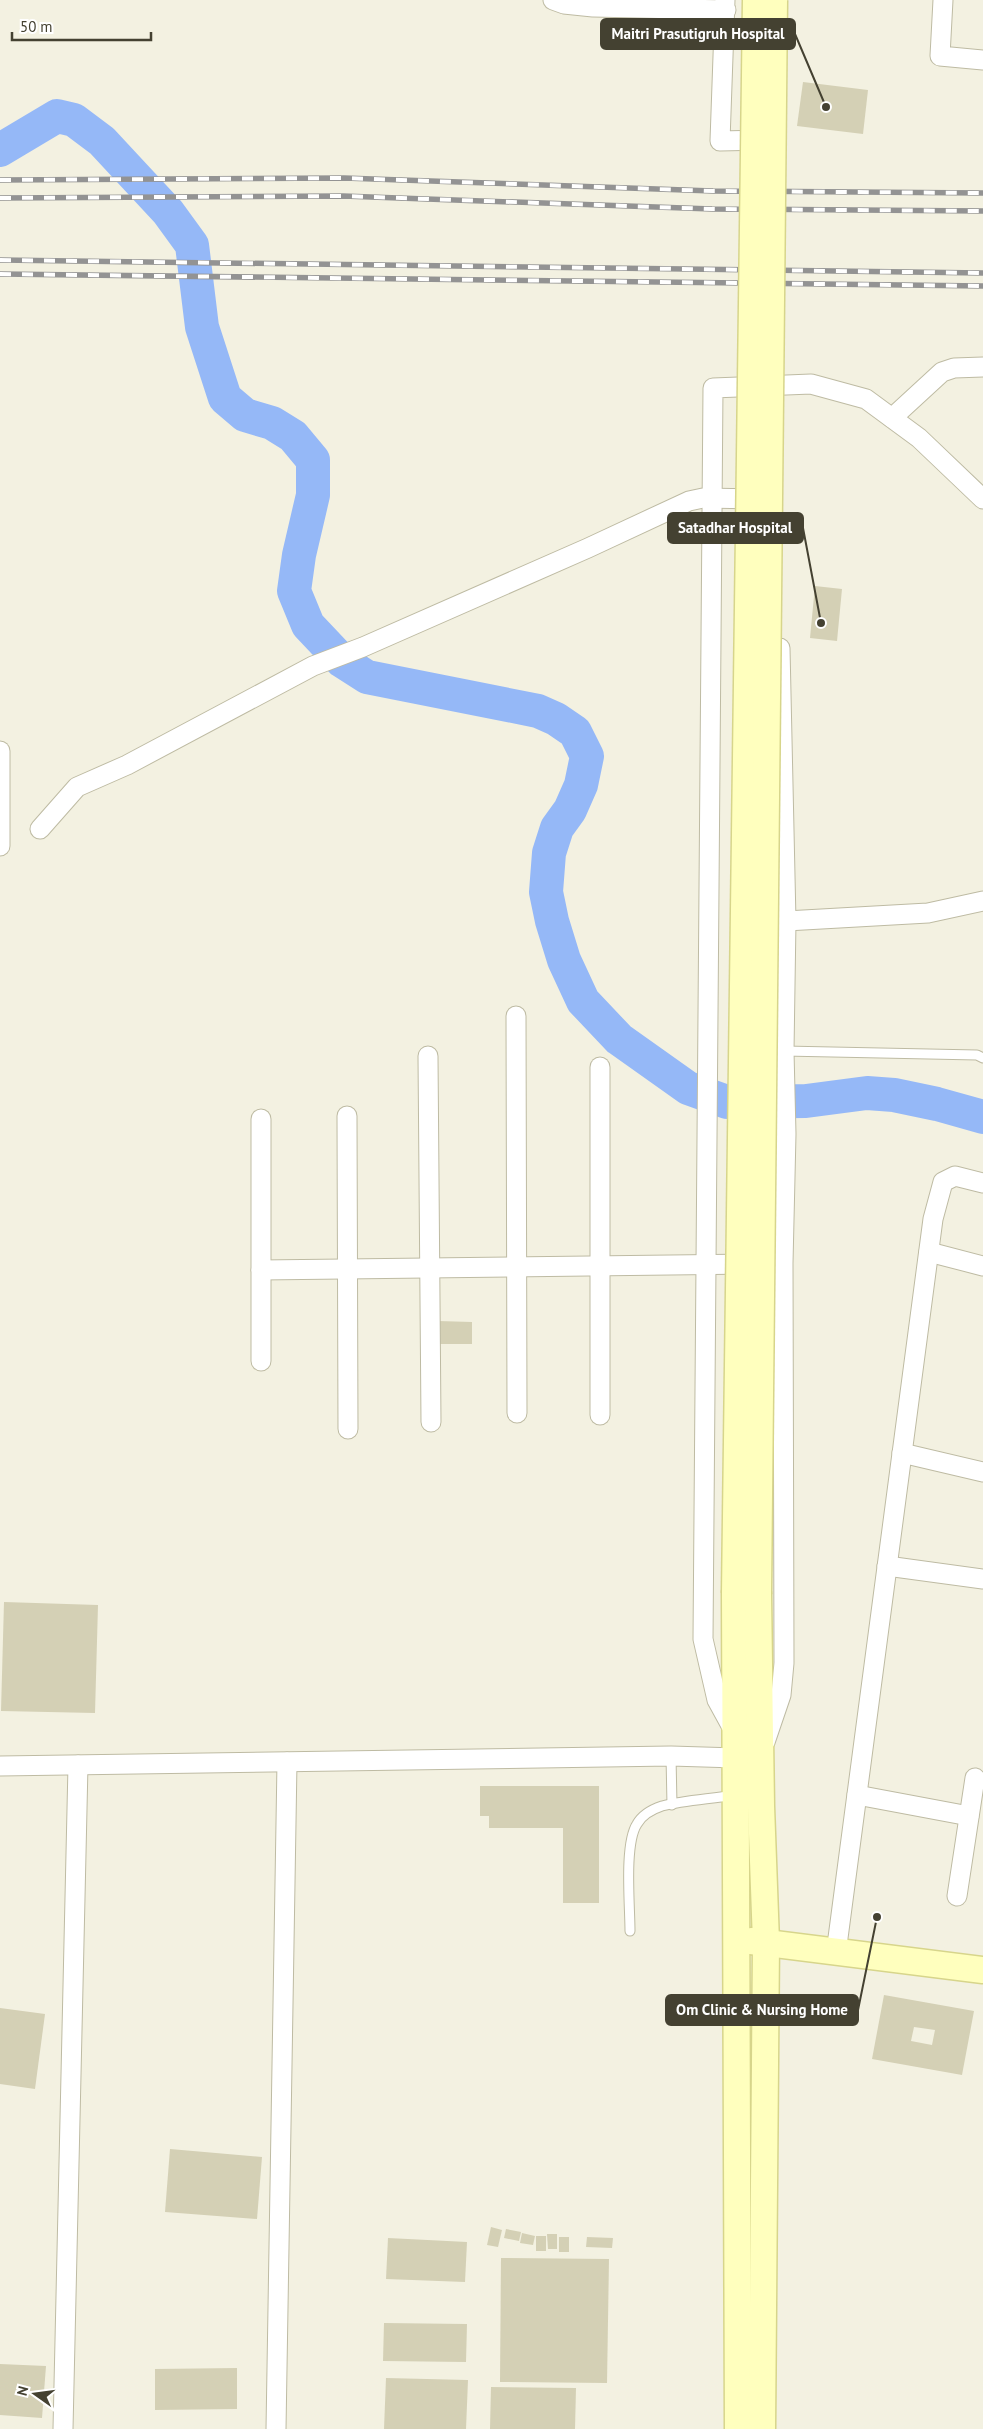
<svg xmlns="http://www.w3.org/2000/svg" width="983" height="2429" viewBox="0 0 983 2429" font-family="'PT Sans',sans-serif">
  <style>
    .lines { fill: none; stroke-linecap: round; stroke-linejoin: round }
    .river { stroke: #95b8f7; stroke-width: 34 }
    .building { fill: #d4d0b5; fill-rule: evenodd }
    .lane-casing { stroke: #bebba3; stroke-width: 11 }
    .street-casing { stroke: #bebba3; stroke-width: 21 }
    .secondary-casing { stroke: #d7d58b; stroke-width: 29 }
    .lane { stroke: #fff; stroke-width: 9 }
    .street { stroke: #fff; stroke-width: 19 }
    .secondary { stroke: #ffffbe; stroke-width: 26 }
    .rail-casing { stroke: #939393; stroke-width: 5.5 }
    .rail { stroke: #fff; stroke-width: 4; stroke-dasharray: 11; stroke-linecap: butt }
    .secondary-bridge-casing { stroke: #d7d58b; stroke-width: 29; stroke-linecap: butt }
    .secondary-bridge { stroke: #ffffbe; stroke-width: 26 }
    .leader { fill: none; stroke: #444131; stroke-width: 2 }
    .callout-dot { fill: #444131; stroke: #fff; stroke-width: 2 }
    .callout { fill: #444131; stroke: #444131; stroke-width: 2 }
    .callout-label { font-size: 15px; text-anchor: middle; font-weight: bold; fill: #fff }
  </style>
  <rect width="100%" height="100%" fill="#f3f1e1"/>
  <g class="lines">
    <path class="river" d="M0,150L57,116L74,120L102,141L168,212L192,245L202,327L225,398L245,415L272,423L293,436L313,460V495L299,555L294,591L308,625L342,661L367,677L538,711L556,719L575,732L587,756L581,785L570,810L557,828L549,853L546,892L552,921L564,960L583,1001L619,1039L688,1088L727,1102L806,1101L867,1093L894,1095L937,1104L983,1117"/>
  </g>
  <g class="building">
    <path d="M803,82L868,90L863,134L797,126Z"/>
    <path d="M815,586L842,589L837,641L810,638Z"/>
    <path d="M438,1321L472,1322V1344H438Z"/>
    <path d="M4,1602L98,1605L95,1713L1,1711Z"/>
    <path d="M480,1786H599V1903H563V1828H489V1816H480Z"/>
    <path d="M884,1995L974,2011L962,2075L872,2059ZM914,2027L935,2030L932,2045L911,2041Z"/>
    <path d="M0,2008L45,2014L35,2089L0,2084Z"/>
    <path d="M170,2149L262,2157L257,2219L165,2212Z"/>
    <path d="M491,2227L502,2230L498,2247L487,2245Z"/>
    <path d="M506,2229L521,2232L519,2241L504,2238Z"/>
    <path d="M522,2233L535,2236L533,2245L520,2243Z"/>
    <path d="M547,2234H557V2249H548Z"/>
    <rect x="536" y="2236" width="10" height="15"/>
    <rect x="559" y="2237" width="10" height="15"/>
    <path d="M587,2237L613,2238L612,2248L586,2247Z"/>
    <path d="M388,2238L467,2242L465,2282L386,2279Z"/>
    <path d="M501,2258L609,2259L607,2383L500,2382Z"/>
    <path d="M384,2323L467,2324L466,2362L383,2361Z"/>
    <path d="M0,2364L46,2366L42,2418L0,2415Z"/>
    <path d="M237,2368V2409L155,2410V2369Z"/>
    <path d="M386,2378L468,2380L466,2429H384Z"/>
    <path d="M491,2387L576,2388L575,2429H490Z"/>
  </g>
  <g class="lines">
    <defs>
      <g id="lane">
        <path d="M784,1051L977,1055L983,1058"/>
        <path d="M671,1756L672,1805"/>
        <path d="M630,1931C630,1905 624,1844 637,1824C642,1815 653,1809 662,1806C685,1800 711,1799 734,1795"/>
      </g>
      <g id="street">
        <path d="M553,0L564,4L593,7L726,10"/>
        <path d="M725,0L720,141L765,140"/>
        <path d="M943,0L940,56L983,60"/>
        <path d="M892,418L942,372L954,368L983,367"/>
        <path d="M0,751V846"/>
        <path d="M40,829L77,787L127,765L313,666L363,647L588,548L689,501L703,498L760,499"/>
        <path d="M786,921L928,913L983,901"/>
        <path d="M516,1016L517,1413"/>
        <path d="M428,1056L431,1422"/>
        <path d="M347,1116L348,1429"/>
        <path d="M261,1119V1361"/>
        <path d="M929,1252L983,1266"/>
        <path d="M261,1270L752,1264"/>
        <path d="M600,1415V1067"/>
        <path d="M902,1453L983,1472"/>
        <path d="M887,1566L983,1579"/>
        <path d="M734,1731L717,1700L703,1639L713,388L811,384L866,399L919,438L983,499"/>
        <path d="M765,1742L781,1695L784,1663L783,1263L786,1134L784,1051L786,921L780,648"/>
        <path d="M0,1766L671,1756L736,1758"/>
        <path d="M857,1795L969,1816"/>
        <path d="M957,1896L975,1778"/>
        <path d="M836,1953L933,1219L943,1182L955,1176L983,1183"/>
        <path d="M63,2429L78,1765"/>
        <path d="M276,2429L287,1762"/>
      </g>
      <g id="secondary">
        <path d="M735,1593L738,2429"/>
        <path d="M758,1594L761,1806L766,1942L762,2429"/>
        <path d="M751,1941L983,1970"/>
      </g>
    </defs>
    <use href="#lane" class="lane-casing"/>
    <use href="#street" class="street-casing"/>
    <use href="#secondary" class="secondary-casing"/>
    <use href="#lane" class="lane"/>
    <use href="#street" class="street"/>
    <use href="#secondary" class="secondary"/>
    <defs>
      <g id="rail">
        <path d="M0,180L344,178L713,191L983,193"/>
        <path d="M0,198L343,196L712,209L983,211"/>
        <path d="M0,260L983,273"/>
        <path d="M0,274L983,286"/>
      </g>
    </defs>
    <use href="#rail" class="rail-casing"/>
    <use href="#rail" class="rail"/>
    <defs>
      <g id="secondary-bridge">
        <path d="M735,1593L756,0"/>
        <path d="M758,1594L774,0"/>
      </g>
    </defs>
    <use href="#secondary-bridge" class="secondary-bridge-casing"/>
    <use href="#secondary-bridge" class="secondary-bridge"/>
  </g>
  <path class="leader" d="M826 107L795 34M821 623L803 528M877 1917L858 2010"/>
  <g class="callout-dot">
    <circle cx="826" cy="107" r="5"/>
    <circle cx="821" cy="623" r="5"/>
    <circle cx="877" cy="1917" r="5"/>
  </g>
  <g class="callout">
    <rect x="601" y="19" width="194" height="30" rx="5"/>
    <rect x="668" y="513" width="135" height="30" rx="5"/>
    <rect x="666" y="1995" width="192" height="30" rx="5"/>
  </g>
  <g class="callout-label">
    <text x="698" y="39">Maitri Prasutigruh Hospital</text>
    <text x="735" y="533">Satadhar Hospital</text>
    <text x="762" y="2015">Om Clinic &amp; Nursing Home</text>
  </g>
  <g transform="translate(35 2394) rotate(284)" stroke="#ffffff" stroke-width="4" paint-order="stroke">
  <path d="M0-4L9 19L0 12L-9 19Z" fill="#444131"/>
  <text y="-8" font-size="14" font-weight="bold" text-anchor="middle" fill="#444131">N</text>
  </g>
  <path d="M12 32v8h139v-8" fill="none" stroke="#444131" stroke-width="2.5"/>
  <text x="20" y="32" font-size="15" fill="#444131" stroke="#ffffff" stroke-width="4" paint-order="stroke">50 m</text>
</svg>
